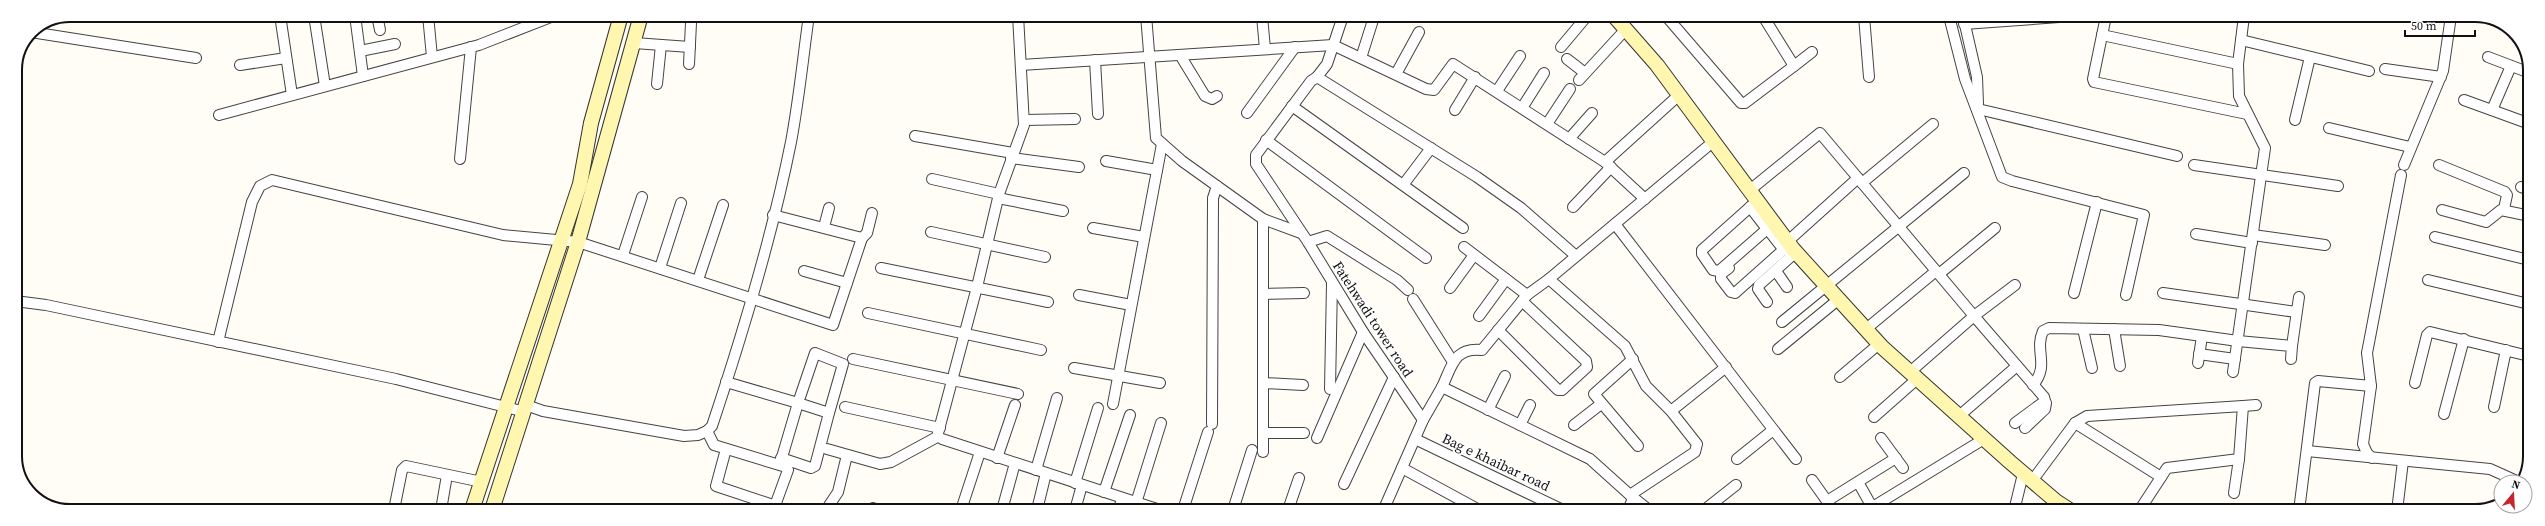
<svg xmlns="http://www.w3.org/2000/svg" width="2545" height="526" viewBox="0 0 2545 526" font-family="'Source Serif 4',serif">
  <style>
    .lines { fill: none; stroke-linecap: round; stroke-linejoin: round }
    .street-casing { stroke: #444; stroke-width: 12 }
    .secondary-casing { stroke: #333; stroke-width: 16 }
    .street { stroke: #fff; stroke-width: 10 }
    .secondary { stroke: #fff6b0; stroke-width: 14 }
    .labels { text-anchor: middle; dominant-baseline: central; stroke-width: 4; stroke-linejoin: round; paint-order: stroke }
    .street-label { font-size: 14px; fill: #111; stroke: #fff }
    .rim { fill: none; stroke: #111; stroke-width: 2 }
  </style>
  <rect width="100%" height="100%" fill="#fffdf5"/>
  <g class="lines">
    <defs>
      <g id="street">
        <path d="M280,15L292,95"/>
        <path d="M314,15L325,86"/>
        <path d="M355,15L363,76"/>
        <path d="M377,15L380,30"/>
        <path d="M428,15L432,57"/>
        <path d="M1146,15L1156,138L1182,161L1263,219L1301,233"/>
        <path d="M1262,16L1265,49"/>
        <path d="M1666,16L1741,103H1745L1794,66"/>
        <path d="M1763,16L1794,66L1812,52"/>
        <path d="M1864,16L1869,77"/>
        <path d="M1949,16L1965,79L2002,177L2012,181L2144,215L2126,295"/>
        <path d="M1963,16L1977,77L1978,104"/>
        <path d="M2106,16L2093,79L2094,82L2247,114"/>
        <path d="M1964,24L2073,16"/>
        <path d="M31,32L196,58"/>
        <path d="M2102,35L2238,64"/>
        <path d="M2241,40L2369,71"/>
        <path d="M634,43L690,47"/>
        <path d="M1561,47L1587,16"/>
        <path d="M360,51L395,44"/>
        <path d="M1180,55L1205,96L1212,99L1217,96"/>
        <path d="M2488,57L2530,73"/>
        <path d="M1361,58L1373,20"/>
        <path d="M1567,59L1585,73"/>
        <path d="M1095,60L1098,114"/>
        <path d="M689,64L691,23"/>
        <path d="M240,65L286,58"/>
        <path d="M1021,65L1333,45L1426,89L1434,90L1453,64L1605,162L1679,95"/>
        <path d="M2385,69L2441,77"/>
        <path d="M1396,74L1419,32"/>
        <path d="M1317,77L1327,64L1343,16"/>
        <path d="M1579,80L1626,29"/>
        <path d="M657,84L661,45"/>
        <path d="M1497,91L1520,56"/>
        <path d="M2464,100L2530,124"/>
        <path d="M1292,106L1463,228"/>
        <path d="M1522,108L1544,73"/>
        <path d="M1978,109L2177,156"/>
        <path d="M1455,110L1475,77"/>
        <path d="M2492,110L2511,66"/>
        <path d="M1247,113L1295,47"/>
        <path d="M219,115L479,45L556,15"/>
        <path d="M1025,120L1075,119"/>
        <path d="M2295,120L2310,57"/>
        <path d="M1547,124L1570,89"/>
        <path d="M2329,128L2410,147"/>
        <path d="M915,136L1013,153"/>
        <path d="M1569,139L1592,113"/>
        <path d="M1266,140L1426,258"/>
        <path d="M1011,158L1079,167"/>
        <path d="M460,159L471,47"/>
        <path d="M1106,161L1157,170"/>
        <path d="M1606,163L1645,199"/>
        <path d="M2194,165L2338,186"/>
        <path d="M2404,165L2443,71L2451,16"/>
        <path d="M2439,165L2505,192L2507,195L2504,209"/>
        <path d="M932,179L999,194"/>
        <path d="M1862,183L1933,124"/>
        <path d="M1403,185L1431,148"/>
        <path d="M2521,187L2530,190"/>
        <path d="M1750,190L1820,133L1974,316L2015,285"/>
        <path d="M998,198L1063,211"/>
        <path d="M1758,200L1702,250V254L1713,270L1719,271L1774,223"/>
        <path d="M1573,207L1611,167"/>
        <path d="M1750,207L1767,229"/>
        <path d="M2442,210L2486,222L2501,210L2530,216"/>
        <path d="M1263,219V452"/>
        <path d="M1615,224L1796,459"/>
        <path d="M824,227L829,208"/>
        <path d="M1093,228L1144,237"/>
        <path d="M1769,231L1784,250"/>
        <path d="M931,232L1045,257"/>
        <path d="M2196,234L2252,243"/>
        <path d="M2253,235L2325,245"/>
        <path d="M2435,237L2529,260"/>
        <path d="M862,238L867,233L872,213"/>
        <path d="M1788,241L1858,178"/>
        <path d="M1308,242L1327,236L1397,280L1408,290"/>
        <path d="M1464,247L1527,295L1549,279"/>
        <path d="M623,255L642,197"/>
        <path d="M660,268L681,203"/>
        <path d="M881,268L1048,302"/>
        <path d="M1729,268L1721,274V279L1731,292L1735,293L1790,244"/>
        <path d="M804,271L847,283"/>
        <path d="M1776,271L1787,287"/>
        <path d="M1939,274L1995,228"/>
        <path d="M698,280L723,205"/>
        <path d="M2428,280L2529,304"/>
        <path d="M1450,288L1474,255"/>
        <path d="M2074,293L2097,202"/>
        <path d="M2163,293L2296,312"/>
        <path d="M1263,294L1304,293"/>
        <path d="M1079,295L1131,305"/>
        <path d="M1413,299L1453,362"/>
        <path d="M15,301L46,305L396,379L525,412"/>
        <path d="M1767,302L1758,289L1759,285L1796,252"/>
        <path d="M868,313L1041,350"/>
        <path d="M1479,316L1506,279"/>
        <path d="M1782,322L1964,173"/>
        <path d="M1866,329L1936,271"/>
        <path d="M2083,329L2092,368"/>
        <path d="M2114,329L2120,366"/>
        <path d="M1498,330L1558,390H1562L1587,367L1586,361L1522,301"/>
        <path d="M218,342L252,202L260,186L272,180L503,235L578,242L833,325L862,238L773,215"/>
        <path d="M2292,346L2299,297"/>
        <path d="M1778,349L1839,299"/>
        <path d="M2199,354L2235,359"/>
        <path d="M853,359L1018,394"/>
        <path d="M1633,359L1594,394L1638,446"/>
        <path d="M2198,363L2202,336"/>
        <path d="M1074,368L1160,383"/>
        <path d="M1910,372L1974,316L2044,397L2045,401L2015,423"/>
        <path d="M2233,372L2265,148L2239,96L2238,64L2244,16"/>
        <path d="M1840,377L1879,344"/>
        <path d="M726,382L798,403L780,464"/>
        <path d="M1263,383L1303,385"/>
        <path d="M2415,383L2427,335L2430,332L2529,356"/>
        <path d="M2033,385C2050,365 2034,351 2043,331L2049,328L2159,330L2238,341L2292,346L2291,359"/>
        <path d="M1442,387C1452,366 1454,347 1482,350L1527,295"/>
        <path d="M1330,389L1332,283"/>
        <path d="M1113,404L1162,144"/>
        <path d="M526,405L543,411L684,436L698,435L707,431"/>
        <path d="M2243,406L2256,405"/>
        <path d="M845,407L940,428"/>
        <path d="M2494,407L2506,350"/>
        <path d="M1488,410L1505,376"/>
        <path d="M1671,411L1726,367"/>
        <path d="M2444,414L2464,339"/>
        <path d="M1959,416L2017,366"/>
        <path d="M1874,417L1917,379"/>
        <path d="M1423,420L1363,332L1308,242L1256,164V155L1311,81L1317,77L1477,177L1521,208L1576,256"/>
        <path d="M2075,423L2087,416L2243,406L2239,459L2167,468L2139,511"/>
        <path d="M1212,424L1213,198L1217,186"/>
        <path d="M1520,425L1530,405"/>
        <path d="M1574,425L1601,404"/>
        <path d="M2025,428L2045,409L2046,403"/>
        <path d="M1263,433H1304"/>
        <path d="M1317,438L1363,332"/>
        <path d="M1881,438L1903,468"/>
        <path d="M942,439L1160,510"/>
        <path d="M1415,439L1565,511"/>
        <path d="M726,449L716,486L773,505L776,503L788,470L786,467L714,445L707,431L712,426C743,333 772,237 791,142C799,100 803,57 809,15"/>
        <path d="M827,449L880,464L891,462L937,437L977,287L999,194L1024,125L1018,15"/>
        <path d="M2307,451L2490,469L2519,482"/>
        <path d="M781,458L811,468L815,466L829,413L798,403L815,353L843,364L829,413"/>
        <path d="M997,458L1015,405"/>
        <path d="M2372,458L2367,453L2363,444L2371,386L2367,353L2401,175"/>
        <path d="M1737,459L1773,430"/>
        <path d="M1402,468L1481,511"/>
        <path d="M1036,470L1057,398"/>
        <path d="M1812,480L1834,511"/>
        <path d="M2032,481L2075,423L2161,477"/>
        <path d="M1858,482L1872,507"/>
        <path d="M1075,483L1098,408"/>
        <path d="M1344,484L1394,377"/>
        <path d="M1104,492L1130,415"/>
        <path d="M2234,493L2239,459"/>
        <path d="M1630,495L1650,511"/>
        <path d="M1827,501L1896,458"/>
        <path d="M1136,503L1161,423"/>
        <path d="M394,510L402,470L406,466L482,482"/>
        <path d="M441,510L447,475"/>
        <path d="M826,510L838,492L847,455"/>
        <path d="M871,510L873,508"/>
        <path d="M961,510L980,452"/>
        <path d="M1002,510L1015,463"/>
        <path d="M1037,510L1046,473"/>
        <path d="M1075,510L1082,485"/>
        <path d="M1119,510L1122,498"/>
        <path d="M1183,510L1208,432"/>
        <path d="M1233,510L1252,450"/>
        <path d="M1288,510L1299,478"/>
        <path d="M1383,511L1423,420L1442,387L1590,459L1630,495L1695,452L1697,444L1671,411L1646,386L1625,346L1549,279L1714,141"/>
        <path d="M1628,511L1633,498"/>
        <path d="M1703,511L1736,485"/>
        <path d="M1866,511L1984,439"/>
        <path d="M2014,511L2023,474"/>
        <path d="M2299,511L2315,383L2318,381L2371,386"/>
        <path d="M2397,511L2403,461"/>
      </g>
      <g id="secondary">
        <path d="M1614,16L1657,65L1793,249L1882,347L2010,462L2057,502L2071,511"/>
        <path d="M472,510L580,184L591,123L621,15"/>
        <path d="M492,510L578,242L641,15"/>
      </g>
    </defs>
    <use href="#street" class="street-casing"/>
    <use href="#secondary" class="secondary-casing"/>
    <use href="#street" class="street"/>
    <use href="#secondary" class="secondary"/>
  </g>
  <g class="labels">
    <g class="street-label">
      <text transform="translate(1373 319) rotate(57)">Fatehwadi tower road</text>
      <text transform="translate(1496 462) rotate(25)">Bag e khaibar road</text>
    </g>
  </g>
  <path d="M0 0H2545V526H0ZM70 22H2475A48 48 0 0 1 2523 70V456A48 48 0 0 1 2475 504H70A48 48 0 0 1 22 456V70A48 48 0 0 1 70 22Z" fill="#fff" fill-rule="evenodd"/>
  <path class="rim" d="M70 22H2475A48 48 0 0 1 2523 70V456A48 48 0 0 1 2475 504H70A48 48 0 0 1 22 456V70A48 48 0 0 1 70 22Z"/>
  <g transform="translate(2513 494) rotate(18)"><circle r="19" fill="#ffffff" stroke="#a0a0a0"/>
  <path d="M0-3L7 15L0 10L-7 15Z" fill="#c4262e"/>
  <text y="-6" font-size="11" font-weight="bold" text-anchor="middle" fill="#111111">N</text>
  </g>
  <path d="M2405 30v6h70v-6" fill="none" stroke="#111111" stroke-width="2"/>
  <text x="2411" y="30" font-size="12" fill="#111111" stroke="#ffffff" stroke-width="3" paint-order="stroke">50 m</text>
</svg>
